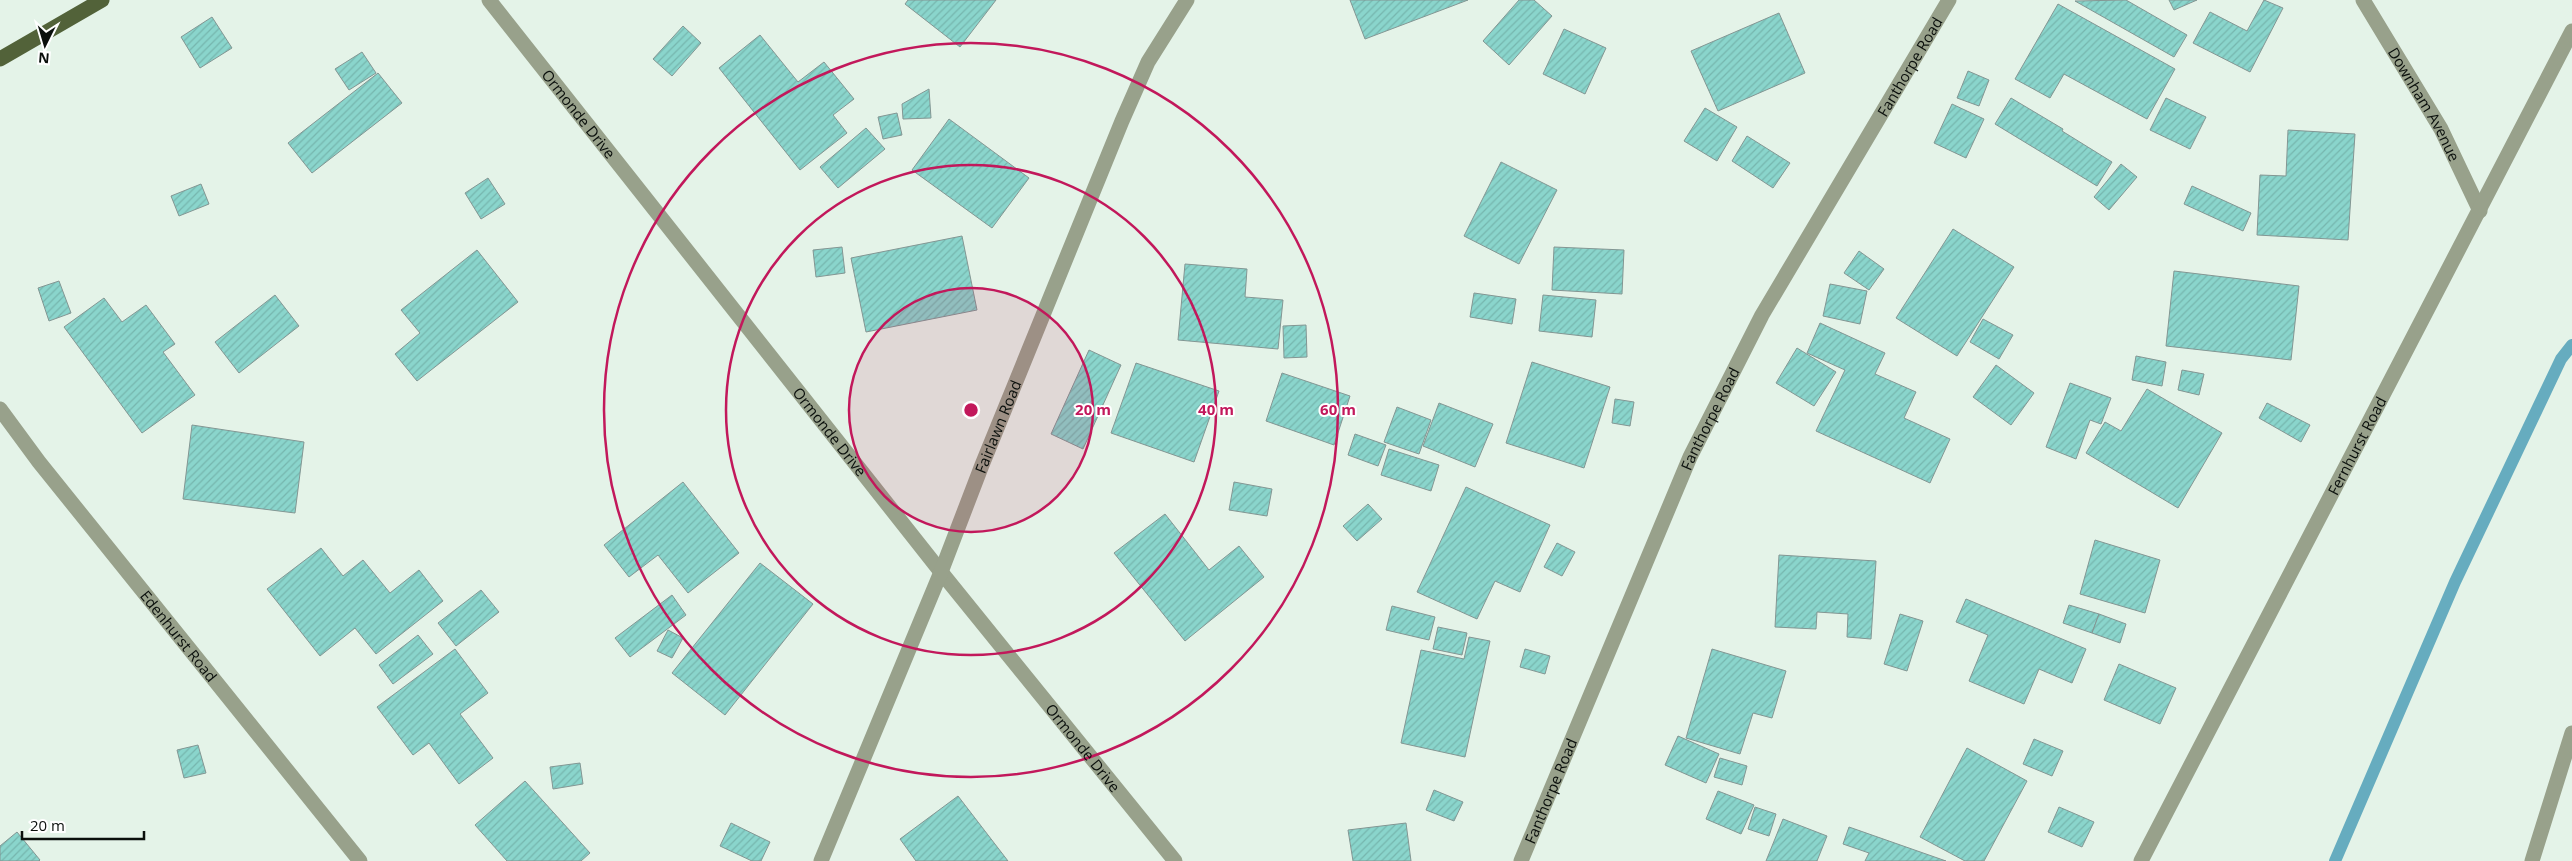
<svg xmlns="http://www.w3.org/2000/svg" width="2572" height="861" viewBox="0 0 2572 861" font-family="'Open Sans',sans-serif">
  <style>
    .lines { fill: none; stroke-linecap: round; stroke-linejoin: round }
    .stream { stroke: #66acbf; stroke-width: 12 }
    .building { fill: url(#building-hatch); stroke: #839693 }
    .minor { stroke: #98a18b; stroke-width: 15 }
    .major { stroke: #526239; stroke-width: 15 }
    .ring { fill: none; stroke: #c2185b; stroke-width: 2.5 }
    .labels { text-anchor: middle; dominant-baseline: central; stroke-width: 4; stroke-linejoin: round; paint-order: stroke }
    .street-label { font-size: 15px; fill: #0a0f0c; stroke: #fff }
    .centre { fill: #c2185b; stroke: #fff; stroke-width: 2.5 }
    .ring-label { font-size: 15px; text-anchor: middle; font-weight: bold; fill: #c2185b; stroke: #fff; stroke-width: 4; stroke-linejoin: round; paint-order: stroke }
  </style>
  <defs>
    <pattern id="building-hatch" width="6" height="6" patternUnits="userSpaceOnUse" patternTransform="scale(1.25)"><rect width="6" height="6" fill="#8ad5cc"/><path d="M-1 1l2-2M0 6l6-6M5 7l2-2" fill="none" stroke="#76b6ae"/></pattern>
  </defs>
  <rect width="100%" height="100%" fill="#e4f3e8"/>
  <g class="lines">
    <path class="stream" d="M2335,861L2455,582L2561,359L2572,345"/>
  </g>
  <g class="building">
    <path d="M908,0H996L960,47L905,4Z"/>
    <path d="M1350,0H1468L1365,39Z"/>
    <path d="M1519,0H1534L1552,16L1509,65L1483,41Z"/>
    <path d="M2126,0L2187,35L2174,57L2075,1Z"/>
    <path d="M2169,0H2197L2174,10Z"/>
    <path d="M2264,0L2283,8L2250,72L2193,43L2210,12L2247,31Z"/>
    <path d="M2058,4L2175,69L2147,119L2064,74L2050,98L2015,79Z"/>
    <path d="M1779,13L1805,73L1718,111L1691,51Z"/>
    <path d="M212,17L232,48L200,68L181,37Z"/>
    <path d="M683,26L701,43L672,76L653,59Z"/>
    <path d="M1564,29L1606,48L1585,94L1543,74Z"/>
    <path d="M760,35L798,82L824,62L854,99L833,115L847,133L800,170L719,68Z"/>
    <path d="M362,52L376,73L349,90L335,69Z"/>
    <path d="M1968,71L1989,80L1979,106L1957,98Z"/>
    <path d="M378,73L402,103L312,173L288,143Z"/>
    <path d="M929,89L931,118L903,119L902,104Z"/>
    <path d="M2011,98L2063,129L2062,131L2112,162L2097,186L1995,124Z"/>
    <path d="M2166,98L2206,117L2190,149L2150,130Z"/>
    <path d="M1952,104L1984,119L1966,158L1934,143Z"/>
    <path d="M1705,108L1737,127L1717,161L1684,141Z"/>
    <path d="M897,113L902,135L883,139L878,117Z"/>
    <path d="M949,119L1029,178L992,228L912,170Z"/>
    <path d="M866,128L885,149L838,188L820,167Z"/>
    <path d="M2288,130L2355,134L2348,240L2257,235L2260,175L2286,176Z"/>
    <path d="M1747,136L1790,163L1773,188L1732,161Z"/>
    <path d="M1501,162L1557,190L1519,264L1464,236Z"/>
    <path d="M2121,164L2137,177L2109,210L2094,197Z"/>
    <path d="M488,178L505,204L481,219L465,193Z"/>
    <path d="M201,184L209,204L179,216L171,196Z"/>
    <path d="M2192,186L2251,213L2243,231L2184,204Z"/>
    <path d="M1953,229L2014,267L1957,356L1896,318Z"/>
    <path d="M962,236L977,310L866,332L851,258Z"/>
    <path d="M842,247L845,273L816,277L813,250Z"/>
    <path d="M1554,247L1624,250L1622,294L1552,290Z"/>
    <path d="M477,250L518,302L417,381L395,354L420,333L401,310Z"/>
    <path d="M1859,251L1884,269L1869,290L1844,273Z"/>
    <path d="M1185,264L1247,269L1245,297L1283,300L1278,349L1178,340Z"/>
    <path d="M2174,271L2299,286L2291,360L2166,346Z"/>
    <path d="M59,281L71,313L49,321L38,288Z"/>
    <path d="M1830,284L1867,291L1860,324L1823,316Z"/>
    <path d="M1474,293L1516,299L1512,324L1470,317Z"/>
    <path d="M275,295L299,326L239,373L215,342Z"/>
    <path d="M1543,295L1596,300L1592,337L1539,331Z"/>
    <path d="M104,298L122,322L146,305L175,344L163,352L195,395L142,433L64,327Z"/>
    <path d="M1983,319L2013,335L1999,359L1970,342Z"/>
    <path d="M1820,323L1885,353L1875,374L1916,392L1904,418L1950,439L1930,483L1816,431L1845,370L1807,353Z"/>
    <path d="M1306,325L1307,357L1284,358L1283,326Z"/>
    <path d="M1797,348L1836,372L1814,406L1776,383Z"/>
    <path d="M1089,350L1121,365L1083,449L1051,434Z"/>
    <path d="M2136,356L2166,362L2162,386L2132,380Z"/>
    <path d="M1532,362L1610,387L1584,468L1506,443Z"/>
    <path d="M1136,363L1219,391L1194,462L1111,433Z"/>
    <path d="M1996,365L2034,393L2011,425L1973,397Z"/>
    <path d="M2182,370L2204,374L2199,395L2178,390Z"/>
    <path d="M1282,373L1350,396L1334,445L1266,421Z"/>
    <path d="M2070,383L2111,398L2101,424L2090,420L2076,459L2046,447Z"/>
    <path d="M2147,389L2222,433L2178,508L2086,453L2105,422L2121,431Z"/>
    <path d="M1615,399L1634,402L1630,426L1612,423Z"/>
    <path d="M1439,403L1493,424L1475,467L1423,446Z"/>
    <path d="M2267,403L2310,425L2301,442L2259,418Z"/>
    <path d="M1397,407L1431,420L1419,454L1384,442Z"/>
    <path d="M192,425L304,442L295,513L183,499Z"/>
    <path d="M1355,434L1386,445L1378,466L1348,455Z"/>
    <path d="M1389,449L1439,465L1431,491L1381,475Z"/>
    <path d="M683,482L739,553L688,593L658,555L629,577L604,545Z"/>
    <path d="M1234,482L1272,489L1267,516L1229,510Z"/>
    <path d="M1466,487L1550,525L1520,592L1495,581L1477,619L1417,592Z"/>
    <path d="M1368,504L1382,519L1357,541L1343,526Z"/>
    <path d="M1165,514L1209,570L1239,546L1264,577L1185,641L1114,553Z"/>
    <path d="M2095,540L2160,560L2145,613L2080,594Z"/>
    <path d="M1557,543L1575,552L1562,576L1544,567Z"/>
    <path d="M321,548L343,576L363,560L390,593L419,570L443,601L376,654L355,628L320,656L267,589Z"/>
    <path d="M1779,555L1876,561L1871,639L1847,637L1848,614L1817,612L1816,629L1775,627Z"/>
    <path d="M760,563L813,604L725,715L672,673Z"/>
    <path d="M481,590L499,612L456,646L438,623Z"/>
    <path d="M672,595L686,615L630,657L615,638Z"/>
    <path d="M1966,599L2086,649L2072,683L2039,669L2024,704L1969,681L1988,635L1956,622Z"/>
    <path d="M2069,605L2099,614L2092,633L2063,623Z"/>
    <path d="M1392,606L1435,617L1429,640L1386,630Z"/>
    <path d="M1900,614L1923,621L1907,671L1884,664Z"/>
    <path d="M2099,614L2126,624L2120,643L2092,633Z"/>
    <path d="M1438,627L1467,633L1462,655L1433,649Z"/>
    <path d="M668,630L683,638L672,658L657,651Z"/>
    <path d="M418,635L433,654L393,684L379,665Z"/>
    <path d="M1469,637L1490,641L1465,757L1401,743L1421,650L1464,659Z"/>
    <path d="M455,649L488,693L460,714L493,758L459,784L429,743L413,755L377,707Z"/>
    <path d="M1525,649L1550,656L1545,674L1520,667Z"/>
    <path d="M1712,649L1786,671L1772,718L1753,713L1740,754L1686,738Z"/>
    <path d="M2119,664L2176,688L2160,724L2104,700Z"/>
    <path d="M1678,736L1719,754L1706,783L1665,765Z"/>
    <path d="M2034,739L2063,751L2052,776L2023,764Z"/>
    <path d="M198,745L206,773L184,778L177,750Z"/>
    <path d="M1967,748L2027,781L1984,861H1965L1920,837Z"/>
    <path d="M1720,758L1747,766L1742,785L1714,777Z"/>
    <path d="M580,763L583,784L553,789L550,767Z"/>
    <path d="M525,781L590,853L581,861H507L475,825Z"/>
    <path d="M1434,790L1463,802L1454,821L1426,810Z"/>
    <path d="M1718,791L1754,805L1741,834L1706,819Z"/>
    <path d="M958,796L1008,861H916L900,839Z"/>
    <path d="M1755,807L1776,814L1769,836L1748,829Z"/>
    <path d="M2059,807L2094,822L2082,847L2048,832Z"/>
    <path d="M1783,819L1827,836L1817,861H1766Z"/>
    <path d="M731,823L770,842L761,861H752L720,846Z"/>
    <path d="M1406,823L1411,861H1353L1348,830Z"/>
    <path d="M1849,827L1946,861H1865L1869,853L1843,844Z"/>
    <path d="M17,832L40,860L39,861H0V846Z"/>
  </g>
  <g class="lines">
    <g class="minor">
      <path id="s1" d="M489,0L941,572L1175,861"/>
      <path id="s2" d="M2363,0L2441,129L2480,211"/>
      <path id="s3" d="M0,409L39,462L360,861"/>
      <path id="s4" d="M821,861L941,572L982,465L1122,121L1148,62L1187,0"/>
      <path id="s5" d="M1521,861L1690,457L1762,315L1949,0"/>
      <path id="s6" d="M2141,861L2572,31"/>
      <path d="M2532,861L2572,733"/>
    </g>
    <path class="major" d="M0,59L102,0"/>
  </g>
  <circle cx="971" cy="410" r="122" fill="#c2185b" fill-opacity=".12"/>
  <g class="ring">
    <circle cx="971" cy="410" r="122"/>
    <circle cx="971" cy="410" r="245"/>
    <circle cx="971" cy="410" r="367"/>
  </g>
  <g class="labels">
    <g class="street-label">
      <text stroke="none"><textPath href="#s5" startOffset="886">Fanthorpe Road</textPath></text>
      <text stroke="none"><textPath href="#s2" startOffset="121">Downham Avenue</textPath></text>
      <text stroke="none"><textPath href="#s1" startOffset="145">Ormonde Drive</textPath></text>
      <text stroke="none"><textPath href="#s5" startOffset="481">Fanthorpe Road</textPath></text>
      <text stroke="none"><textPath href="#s4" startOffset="469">Fairlawn Road</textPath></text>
      <text stroke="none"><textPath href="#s1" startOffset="550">Ormonde Drive</textPath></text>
      <text stroke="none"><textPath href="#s6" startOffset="468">Fernhurst Road</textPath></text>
      <text stroke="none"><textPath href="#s3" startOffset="289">Edenhurst Road</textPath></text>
      <text stroke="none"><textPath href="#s1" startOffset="955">Ormonde Drive</textPath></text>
      <text stroke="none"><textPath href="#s5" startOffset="76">Fanthorpe Road</textPath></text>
    </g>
  </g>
  <circle cx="971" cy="410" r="8" class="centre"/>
  <g class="ring-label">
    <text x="1093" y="415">20 m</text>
    <text x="1216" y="415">40 m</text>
    <text x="1338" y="415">60 m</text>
  </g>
  <g transform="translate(45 45) rotate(185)" stroke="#ffffff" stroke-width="4" paint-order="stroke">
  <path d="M0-4L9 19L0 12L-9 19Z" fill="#0a0f0c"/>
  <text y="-8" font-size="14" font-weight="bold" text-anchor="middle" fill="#0a0f0c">N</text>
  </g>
  <path d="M22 831v8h122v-8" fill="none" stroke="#0a0f0c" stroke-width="2.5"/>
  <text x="30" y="831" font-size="15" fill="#0a0f0c" stroke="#ffffff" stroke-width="4" paint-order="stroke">20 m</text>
</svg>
